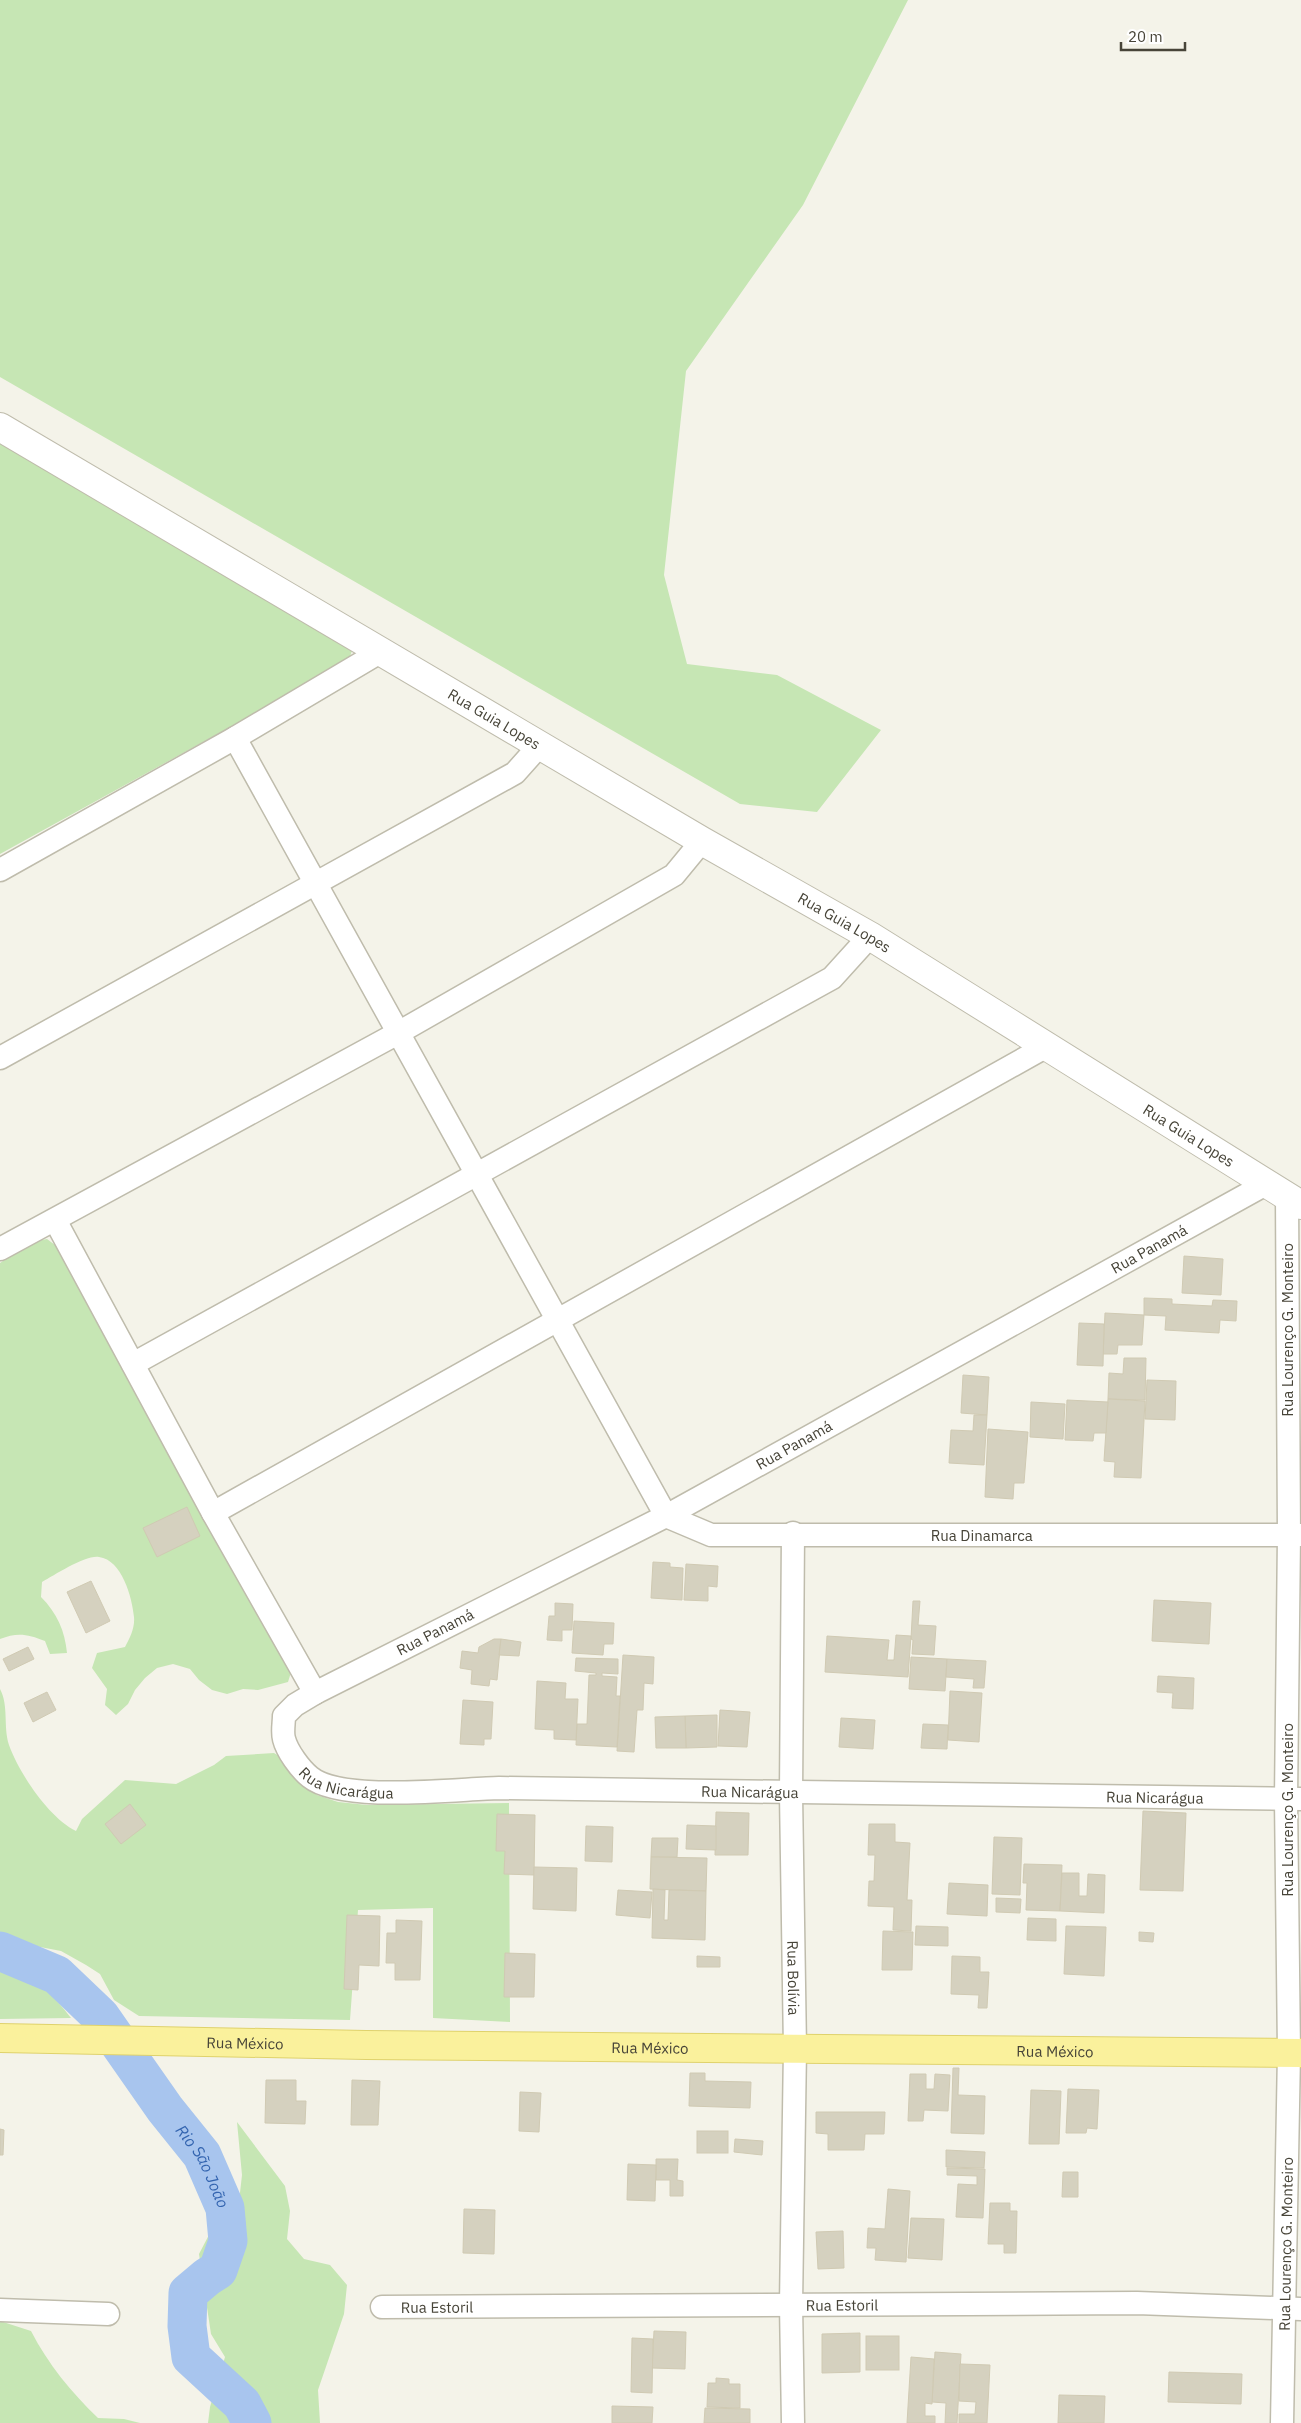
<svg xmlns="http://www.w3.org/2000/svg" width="1301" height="2423" viewBox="0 0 1301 2423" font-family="'IBM Plex Sans',sans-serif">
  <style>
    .green { fill: #c6e6b4 }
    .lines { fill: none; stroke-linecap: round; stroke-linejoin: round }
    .river { stroke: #a8c5ee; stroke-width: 39 }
    .building { fill: #d5d1bf; stroke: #d0cab3 }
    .minor-casing { stroke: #bfbcac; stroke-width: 25 }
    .tertiary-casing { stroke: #bfbcac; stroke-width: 30 }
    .primary-casing { stroke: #dfd26c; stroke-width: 30 }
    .minor { stroke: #fff; stroke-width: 22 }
    .tertiary { stroke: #fff; stroke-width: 28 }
    .primary { stroke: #faf19c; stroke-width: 28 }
    .labels { text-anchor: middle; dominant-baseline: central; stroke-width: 4; stroke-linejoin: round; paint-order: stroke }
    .street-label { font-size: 15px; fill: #474438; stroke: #fff }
    .water-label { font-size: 16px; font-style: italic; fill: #3465b0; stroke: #fff }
  </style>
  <rect width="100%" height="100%" fill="#f4f3e9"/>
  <g class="green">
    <path d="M0,0H908L803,205L686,371L664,575L687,664L777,675L881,730L817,812L740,804L0,377Z"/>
    <path d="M0,439L353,648L348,662L0,854Z"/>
    <path d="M47,1239L59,1248L293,1666L288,1682L258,1690L243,1689L227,1694L212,1690L199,1680L190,1669L173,1664L157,1668L145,1678L135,1690L128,1704L116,1715L105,1705L107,1689L92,1668L97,1653L125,1647C130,1638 135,1628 134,1617C132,1597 122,1560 99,1557C85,1555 55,1575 42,1582L41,1597C57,1613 65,1631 67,1653L50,1654L45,1641C28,1634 17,1632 0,1639V1263L32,1242Z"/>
    <path d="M0,1689C9,1706 3,1726 9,1745C19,1773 49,1818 76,1831L82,1819L125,1780L176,1784L214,1765L226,1756L274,1753L287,1761L317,1795L338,1802L367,1805L509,1803L510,2022L433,2018V1908L358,1910L350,2020L139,2016L114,2000L100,1974L86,1965L61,1951L14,1942L0,1936Z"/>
    <path d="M0,1966C31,1971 53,1995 71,2018L0,2019Z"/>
    <path d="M237,2122L285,2186L290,2211L287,2239L304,2259L330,2265L347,2285L344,2314L318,2390L320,2423H208L210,2407L225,2357L211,2334L199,2254L211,2231L236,2228L242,2175Z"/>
    <path d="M0,2321L31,2331C48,2364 71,2392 98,2418L124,2419L140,2423H0Z"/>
  </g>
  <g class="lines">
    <path class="river" id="s1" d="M0,1951L57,1975L100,2016L165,2109L202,2155L225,2208L228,2241L218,2270L207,2277L188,2293L187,2326L191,2357L242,2404L252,2423"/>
  </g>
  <g class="building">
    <path d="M1184,1256L1223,1259L1221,1295L1182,1293Z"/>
    <path d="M1144,1298L1172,1299V1304L1212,1306L1213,1300L1237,1301L1236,1321L1220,1320L1219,1333L1165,1330L1166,1316L1144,1315Z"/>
    <path d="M1105,1313L1144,1315L1142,1345H1118L1117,1354H1103Z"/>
    <path d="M1079,1323L1104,1324L1103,1366L1077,1365Z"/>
    <path d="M1124,1358H1146L1145,1400L1108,1399L1109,1373L1123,1374Z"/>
    <path d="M963,1375L989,1377L987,1415L961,1413Z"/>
    <path d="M1147,1380L1176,1381L1175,1420L1145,1419Z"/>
    <path d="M1108,1399L1145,1401L1141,1478L1114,1477L1115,1462L1104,1461Z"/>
    <path d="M1067,1400L1108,1402L1106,1433H1094L1093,1441L1065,1440Z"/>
    <path d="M1031,1402L1065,1404L1063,1439L1030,1437Z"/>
    <path d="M974,1415H987L984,1465L949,1463L951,1430L973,1431Z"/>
    <path d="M988,1429L1028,1432L1024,1483H1014L1013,1499L985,1497Z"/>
    <path d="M187,1507L200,1536L157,1557L143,1528Z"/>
    <path d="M653,1562L670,1563V1567L683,1568L682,1600L651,1598Z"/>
    <path d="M686,1564L718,1566L717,1587L708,1586V1601L684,1600Z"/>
    <path d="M91,1581L110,1621L86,1633L67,1592Z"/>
    <path d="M1154,1600L1211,1603L1209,1644L1152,1641Z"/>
    <path d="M913,1601H920L918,1625L936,1626L934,1655L912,1654L913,1640L911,1639Z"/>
    <path d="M555,1603L573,1604L572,1630H562V1641L547,1640L549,1616H555Z"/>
    <path d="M574,1621L614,1623L613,1644H604L603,1655L572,1653Z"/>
    <path d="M896,1635L911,1636L908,1677L825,1672L827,1636L889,1640L887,1660H894Z"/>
    <path d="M494,1639H501L497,1680L490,1679L489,1686L471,1684L472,1670L460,1668L462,1651L478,1653L479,1647Z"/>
    <path d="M501,1639L521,1642L519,1656L499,1655Z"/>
    <path d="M28,1647L34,1659L9,1671L3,1659Z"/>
    <path d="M623,1655L654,1657L653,1684L644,1683L643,1710H637L634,1752L617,1751Z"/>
    <path d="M911,1657L947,1659L945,1691L909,1689Z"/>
    <path d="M576,1658L618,1659V1674L602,1673V1676L617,1677L616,1696H620L617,1747L576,1745L577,1724H587L589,1675H596V1673L575,1671Z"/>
    <path d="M947,1659L986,1661L984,1688H973L974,1679L946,1677Z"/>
    <path d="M1158,1676L1194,1678L1193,1709L1172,1708L1173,1693L1157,1692Z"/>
    <path d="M537,1681L566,1683L565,1699H578L576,1740L554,1739V1730L535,1729Z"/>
    <path d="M950,1691L982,1693L979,1742L948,1740Z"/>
    <path d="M47,1692L56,1710L33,1722L24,1703Z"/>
    <path d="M463,1700L493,1702L491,1739H484V1745L460,1744Z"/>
    <path d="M720,1710L750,1712L747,1747L718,1746Z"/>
    <path d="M717,1715V1747L686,1748L685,1716Z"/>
    <path d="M685,1716L686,1748H656L655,1717Z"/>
    <path d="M841,1718L875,1720L873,1749L839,1747Z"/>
    <path d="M923,1724L948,1725L947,1749L921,1748Z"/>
    <path d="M130,1804L146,1825L121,1844L105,1824Z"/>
    <path d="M1143,1811L1186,1813L1183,1891L1140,1890Z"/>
    <path d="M716,1812L749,1813L748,1855H715Z"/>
    <path d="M497,1814L535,1815L534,1875L504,1874L505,1851H496Z"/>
    <path d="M869,1824H895V1842L910,1843L907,1900H912L911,1931L893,1930L894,1907L868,1906L869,1881H874L875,1855H868Z"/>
    <path d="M687,1825L716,1826V1850L686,1849Z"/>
    <path d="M586,1826L613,1827L612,1862L585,1861Z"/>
    <path d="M994,1837L1022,1838L1020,1895L992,1894Z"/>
    <path d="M652,1838H678L677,1857H651Z"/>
    <path d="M651,1857L707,1858L706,1891L650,1889Z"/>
    <path d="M1024,1864L1062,1865L1060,1911L1026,1910L1027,1883H1023Z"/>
    <path d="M534,1867L577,1868L576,1911L533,1909Z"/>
    <path d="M1062,1873H1079V1896H1087L1088,1874L1105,1875L1104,1913L1060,1911Z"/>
    <path d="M949,1883L988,1885L987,1916L947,1914Z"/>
    <path d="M653,1889L665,1890L664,1920H668L669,1890L706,1891L705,1940L652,1938Z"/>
    <path d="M618,1890L652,1892L650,1918L616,1915Z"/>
    <path d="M996,1898L1021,1899L1020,1913L996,1912Z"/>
    <path d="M347,1915L380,1916L379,1966L359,1965L358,1990L344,1989Z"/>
    <path d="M1028,1918L1056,1919V1941L1027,1940Z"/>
    <path d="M396,1920L422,1921L420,1980H395V1963H386L387,1933H396Z"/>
    <path d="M916,1926L948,1927V1946L915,1945Z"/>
    <path d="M1066,1926L1106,1927L1104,1976L1064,1974Z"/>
    <path d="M883,1931L913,1932L912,1970H882Z"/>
    <path d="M1139,1932L1154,1933L1153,1942L1139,1941Z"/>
    <path d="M505,1953L535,1954L534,1997H504Z"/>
    <path d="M697,1956L720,1957V1967H697Z"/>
    <path d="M952,1956L980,1957V1972H989L987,2008H978L979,1995L951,1994Z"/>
    <path d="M953,2068H959L958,2095L985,2096L984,2134L951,2133Z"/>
    <path d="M690,2073H705V2081L751,2082L750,2108L689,2106Z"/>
    <path d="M910,2074H926V2089H934L935,2074L950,2075L948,2111L924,2110L923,2121H908Z"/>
    <path d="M266,2080H296V2101H306L305,2124L265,2123Z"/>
    <path d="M352,2080L380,2081L378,2125H351Z"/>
    <path d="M1068,2089L1099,2090L1097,2129L1087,2128L1086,2133H1066Z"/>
    <path d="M1031,2090L1061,2091L1059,2144H1029Z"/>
    <path d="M520,2092L541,2093L539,2132L519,2131Z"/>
    <path d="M816,2112H885L884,2134H865L864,2150H828V2134L816,2133Z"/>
    <path d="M0,2129L4,2130L3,2155H0Z"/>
    <rect x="697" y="2131" width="31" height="22"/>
    <path d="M735,2139L763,2141L762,2155L734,2152Z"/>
    <path d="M946,2150L985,2152L984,2168L946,2167Z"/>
    <path d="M656,2159H678L677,2180L683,2181V2196H670V2180H656Z"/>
    <path d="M628,2164L656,2165L655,2201L627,2200Z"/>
    <path d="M947,2168L985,2169L983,2218L956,2217L958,2184L977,2185V2176L947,2175Z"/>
    <path d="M1063,2172H1078V2197H1062Z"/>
    <path d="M888,2189L910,2191L906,2262L875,2260L876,2248H867L868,2228L885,2229Z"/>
    <path d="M990,2203H1010V2211H1017L1016,2253H1004V2244H988Z"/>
    <path d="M464,2209L495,2210L494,2254L463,2253Z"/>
    <path d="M911,2218L944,2219L942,2260L908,2258Z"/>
    <path d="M843,2231L844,2268L818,2269L816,2232Z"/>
    <path d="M654,2331L686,2332L685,2369L652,2368Z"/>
    <path d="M860,2333V2372L822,2373V2334Z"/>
    <rect x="866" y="2336" width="33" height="34"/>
    <path d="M632,2338L653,2339L652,2393L631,2392Z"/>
    <path d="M935,2352L961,2354L957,2423H945L946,2403L932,2402Z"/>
    <path d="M911,2357L934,2359L932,2404L925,2403V2416H935V2423H907Z"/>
    <path d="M960,2364L990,2365L987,2423H959V2414H975L976,2402L959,2401Z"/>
    <path d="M1169,2372L1242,2374L1241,2404L1168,2402Z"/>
    <path d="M716,2378L729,2379V2384H740V2408L707,2407L708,2383H716Z"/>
    <path d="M1059,2395L1105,2396L1104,2423H1058Z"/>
    <path d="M612,2406L653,2407L652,2423H612Z"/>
    <path d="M705,2408L750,2409V2423H704Z"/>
  </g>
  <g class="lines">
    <defs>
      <g id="minor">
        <path id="s2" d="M235,738L666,1516L711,1535H1301"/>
        <path d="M0,870L235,738L380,652"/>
        <path d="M0,1058L515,773L539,746"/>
        <path id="s3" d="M1266,1184L666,1516L315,1693L295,1705L284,1716C284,1723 282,1732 284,1739C287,1751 300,1769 310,1777C342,1803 456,1789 499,1788L1301,1799"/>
        <path d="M55,1220L213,1513L315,1693"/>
        <path d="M0,1249L398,1033L674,875L702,841"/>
        <path d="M133,1364L832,978L870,936"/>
        <path d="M213,1513L1047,1046"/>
        <path id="s4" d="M793,1533L791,1794L795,2049L791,2304L793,2423"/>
        <path id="s5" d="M382,2307L1137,2303L1301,2309"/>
        <path d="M0,2310L108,2314"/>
        <path id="s6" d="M1282,2423L1289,2053L1286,1799L1289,1535L1287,1196"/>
      </g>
      <g id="tertiary">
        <path id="s7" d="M0,427L702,841L870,936L1301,1205"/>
      </g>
      <g id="primary">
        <path id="s8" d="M0,2038L366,2045L1301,2053"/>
      </g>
    </defs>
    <use href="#minor" class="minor-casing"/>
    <use href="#tertiary" class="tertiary-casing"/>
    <use href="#primary" class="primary-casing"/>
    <use href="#minor" class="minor"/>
    <use href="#tertiary" class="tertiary"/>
    <use href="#primary" class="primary"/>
  </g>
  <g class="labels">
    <g class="street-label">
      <text stroke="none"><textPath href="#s7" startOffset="574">Rua Guia Lopes</textPath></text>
      <text stroke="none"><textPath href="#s7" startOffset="979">Rua Guia Lopes</textPath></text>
      <text stroke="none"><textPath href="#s7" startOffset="1384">Rua Guia Lopes</textPath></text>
      <text transform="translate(1149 1249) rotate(-29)">Rua Panamá</text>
      <text transform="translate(1287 1330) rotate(-90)">Rua Lourenço G. Monteiro</text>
      <text transform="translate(794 1445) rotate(-29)">Rua Panamá</text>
      <text stroke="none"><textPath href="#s2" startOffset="1209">Rua Dinamarca</textPath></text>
      <text transform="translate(435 1632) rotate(-27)">Rua Panamá</text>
      <text stroke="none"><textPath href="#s3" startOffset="1225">Rua Nicarágua</textPath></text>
      <text stroke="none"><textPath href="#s3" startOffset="1630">Rua Nicarágua</textPath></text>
      <text stroke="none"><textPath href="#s3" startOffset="2035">Rua Nicarágua</textPath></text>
      <text transform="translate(1287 1810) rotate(-90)">Rua Lourenço G. Monteiro</text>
      <text stroke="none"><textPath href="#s4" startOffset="445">Rua Bolívia</textPath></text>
      <text stroke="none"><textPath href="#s8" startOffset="245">Rua México</textPath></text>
      <text stroke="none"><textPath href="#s8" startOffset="650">Rua México</textPath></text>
      <text stroke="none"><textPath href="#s8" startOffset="1055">Rua México</textPath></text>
      <text stroke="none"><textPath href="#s6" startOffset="179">Rua Lourenço G. Monteiro</textPath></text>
      <text stroke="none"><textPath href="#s5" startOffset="460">Rua Estoril</textPath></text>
      <text stroke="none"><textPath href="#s5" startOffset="55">Rua Estoril</textPath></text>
    </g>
    <g class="water-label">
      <text stroke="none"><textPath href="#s1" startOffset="304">Rio São João</textPath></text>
    </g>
  </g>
  <path d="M1121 42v8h64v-8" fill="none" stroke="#474438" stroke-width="2.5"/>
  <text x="1128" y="42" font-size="15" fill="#474438" stroke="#ffffff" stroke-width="4" paint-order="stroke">20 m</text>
</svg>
